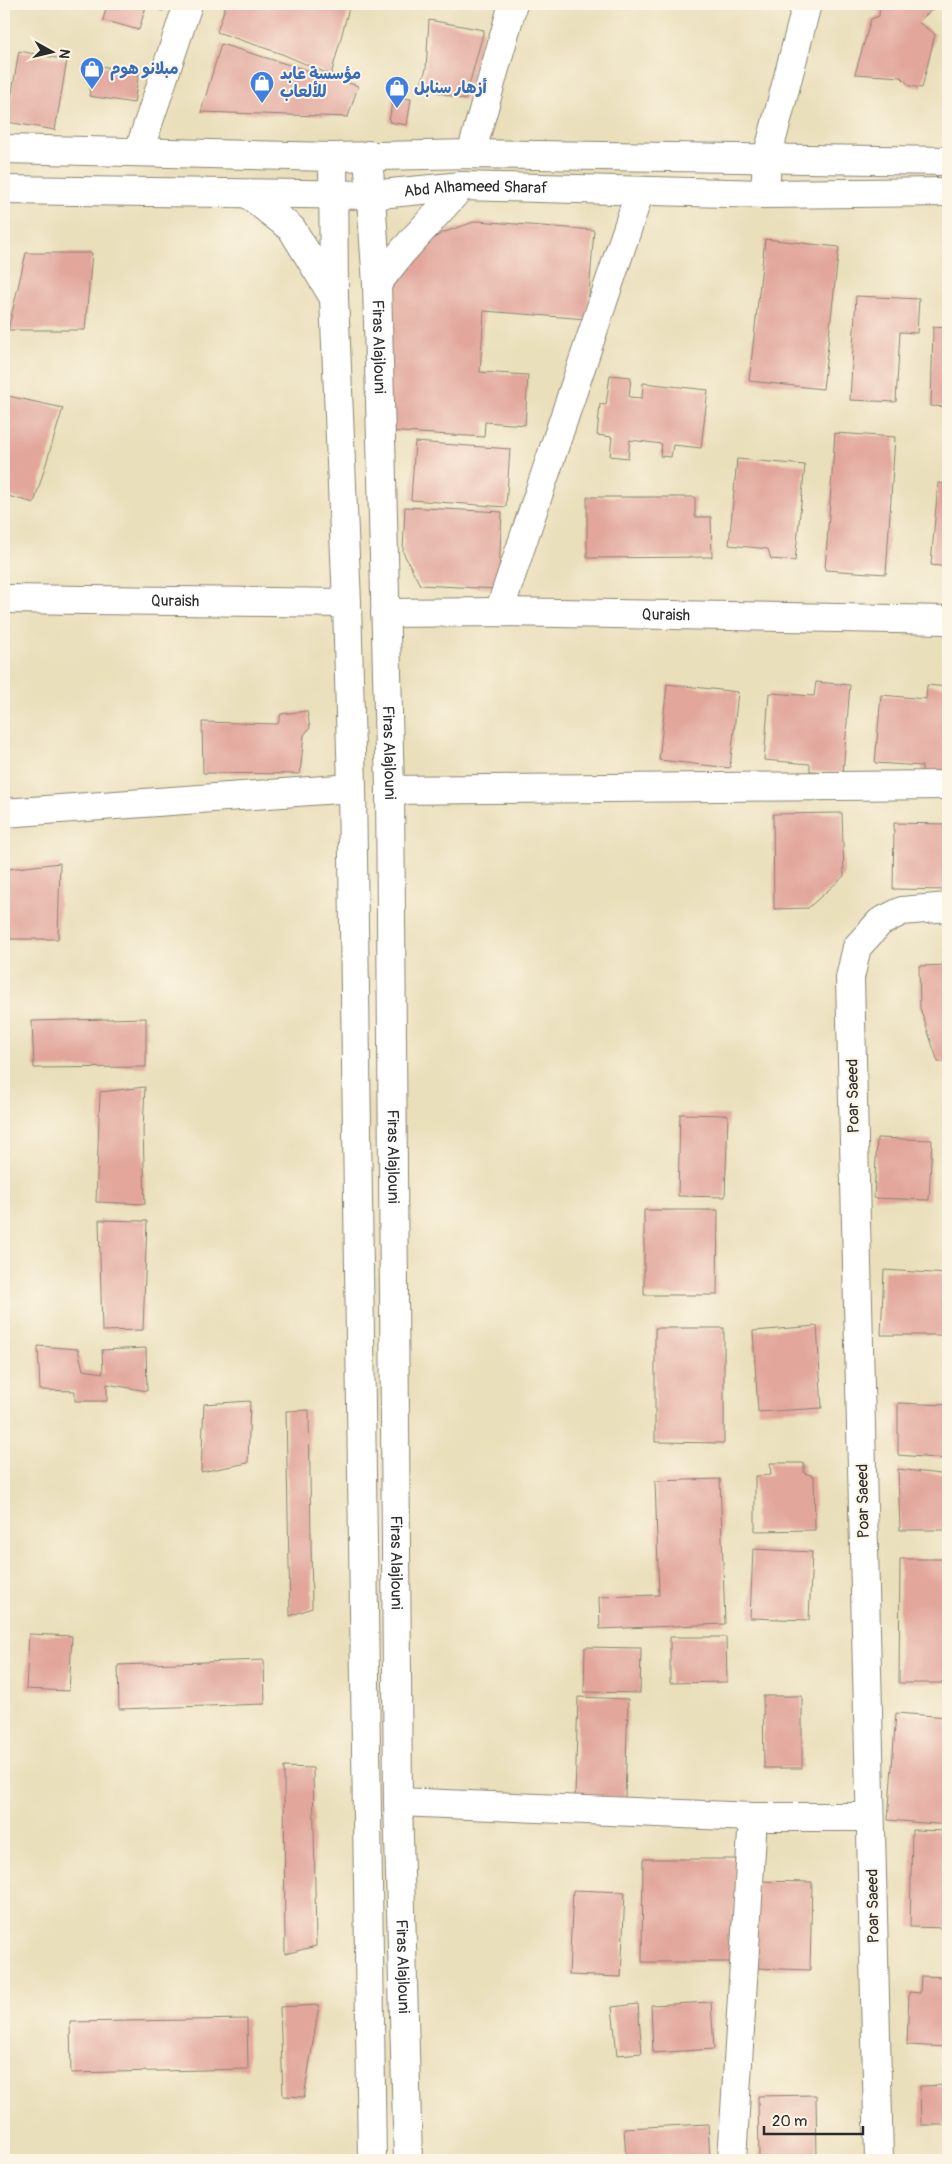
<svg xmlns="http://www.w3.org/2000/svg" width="952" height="2164" viewBox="0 0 952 2164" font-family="Pangolin,'Playpen Sans Arabic',sans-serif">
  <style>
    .building { fill: #e2a69b }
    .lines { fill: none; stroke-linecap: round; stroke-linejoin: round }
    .minor-casing { stroke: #8a8573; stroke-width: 30 }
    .primary-casing { stroke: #8a8573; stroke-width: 30 }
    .minor { stroke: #fff; stroke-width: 28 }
    .primary { stroke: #fff; stroke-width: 28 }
    .labels { text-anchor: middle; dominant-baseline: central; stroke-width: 4; stroke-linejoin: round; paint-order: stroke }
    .shop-label { font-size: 16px; font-weight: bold; fill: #366cbe; stroke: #fcf5e5; text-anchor: start }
    .street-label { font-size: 16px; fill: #2b2b2b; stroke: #fcf5e5 }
  </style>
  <rect width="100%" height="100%" fill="#fcf5e5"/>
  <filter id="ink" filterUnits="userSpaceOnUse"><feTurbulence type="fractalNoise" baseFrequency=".02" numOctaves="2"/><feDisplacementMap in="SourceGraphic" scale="10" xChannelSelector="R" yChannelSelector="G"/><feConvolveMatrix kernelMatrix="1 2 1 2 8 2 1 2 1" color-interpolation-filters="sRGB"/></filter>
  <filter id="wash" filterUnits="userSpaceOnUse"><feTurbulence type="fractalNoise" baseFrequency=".0096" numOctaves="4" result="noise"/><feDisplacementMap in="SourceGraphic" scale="20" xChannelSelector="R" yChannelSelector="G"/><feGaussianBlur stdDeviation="1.12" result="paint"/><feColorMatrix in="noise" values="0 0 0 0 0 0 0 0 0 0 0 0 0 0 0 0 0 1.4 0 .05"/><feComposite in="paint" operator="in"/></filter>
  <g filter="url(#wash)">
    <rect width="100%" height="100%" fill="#eadfbb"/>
    <g id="blocks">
      <g class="building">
        <path d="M107,4H164L163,11L146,6L139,30L103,20Z"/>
        <path d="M226,4H350L331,75L282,54L217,32Z"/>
        <path d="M880,4H915L934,8L918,22L935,34L922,88L910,86L901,77L855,74L871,19L879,16Z"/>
        <path d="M429,20L484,30L465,100L420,87L426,69Z"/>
        <path d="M221,44L358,86L348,117L201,112Z"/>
        <path d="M19,51L67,60L55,130L7,122Z"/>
        <path d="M94,65L139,72L134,103L89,96Z"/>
        <path d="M393,97L411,99L407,125L389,122Z"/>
        <path d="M477,221L594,230L587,319L484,311L480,372L528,375L525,425L485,422L484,437L386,431L390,287L408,256L442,233Z"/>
        <path d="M765,239L839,247L823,389L749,381Z"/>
        <path d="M26,253H92L85,330H8Z"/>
        <path d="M856,296L919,299L917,333L900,332L896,402L850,400Z"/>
        <path d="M933,327L948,328V407L931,406Z"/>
        <path d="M610,375L631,377L629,397L642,398L643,383L708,390L701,448L673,445L671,457L660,456L662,444L630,440L628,458L610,456L612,437L597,435L600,404L606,405Z"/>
        <path d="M4,395L63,408L34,503L4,495Z"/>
        <path d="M835,433L895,437L886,574L825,570Z"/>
        <path d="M415,442L510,449L506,507L411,500Z"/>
        <path d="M737,459L805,465L795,561L771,559L768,549L729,545Z"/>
        <path d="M938,483L948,484V567L931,565Z"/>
        <path d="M587,497H695V517H711L712,557L587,558Z"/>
        <path d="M405,507L502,512L498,589L420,585L403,552Z"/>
        <path d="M816,682L850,685L843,773L810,771V764L764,760L769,693L814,696Z"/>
        <path d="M667,684L738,692L730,768L659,760Z"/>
        <path d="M927,685L948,687V775L922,773V766L875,763L881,695L926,699Z"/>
        <path d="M307,711L310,728L304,735L300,774L203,773L202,722L278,724L281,714Z"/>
        <path d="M842,813L844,876L808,908L774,909L773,814Z"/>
        <path d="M894,823L948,824V890L893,889Z"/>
        <path d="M60,863L58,939H6L8,869Z"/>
        <path d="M948,965V1062H938L920,1008L919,966Z"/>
        <path d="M146,1018V1067L34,1068L32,1021Z"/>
        <path d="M145,1087L143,1129L145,1204L96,1202L100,1092Z"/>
        <path d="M680,1114L728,1115L725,1197L678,1196Z"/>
        <path d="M877,1138L932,1140L929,1200L874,1198Z"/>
        <path d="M644,1210H718L717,1295H644Z"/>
        <path d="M99,1220L147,1221L143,1330L102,1331Z"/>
        <path d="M884,1270L948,1274V1335H881Z"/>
        <path d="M817,1326L822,1408L758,1412L753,1331Z"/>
        <path d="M655,1328H724V1443L655,1442Z"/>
        <path d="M38,1346L78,1349L83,1370L103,1373L102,1350L146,1348L147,1391L107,1384V1401H75V1391L40,1390Z"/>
        <path d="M250,1401L248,1463L201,1472L204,1404Z"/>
        <path d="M898,1403L948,1405V1459L898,1455Z"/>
        <path d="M309,1410L312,1608L290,1616L286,1411Z"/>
        <path d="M770,1463H804V1473L814,1476L815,1530L755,1531V1476L771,1475Z"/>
        <path d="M898,1469L948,1475V1530H900Z"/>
        <path d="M720,1479L725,1624L600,1629L599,1597L659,1595L655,1481Z"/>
        <path d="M753,1549L812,1552L809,1620L750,1618Z"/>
        <path d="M900,1559H948V1683H899Z"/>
        <path d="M29,1634L72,1636L69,1691L26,1689Z"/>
        <path d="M670,1637H726L727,1682L670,1683Z"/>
        <path d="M585,1647L641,1648L640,1693L584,1692Z"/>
        <path d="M264,1660L265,1704L119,1709L118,1665Z"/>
        <path d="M763,1696H802V1768H764Z"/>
        <path d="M578,1697L628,1699L625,1798L575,1797Z"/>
        <path d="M896,1713L948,1717V1825L888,1820Z"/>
        <path d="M284,1767L313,1768L316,1946L285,1954Z"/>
        <path d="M912,1830L948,1831V1928L910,1927Z"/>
        <path d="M643,1859H736L735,1962H642Z"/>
        <path d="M756,1881L812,1882L810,1970L754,1968Z"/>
        <path d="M573,1890L625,1892L621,1977L569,1975Z"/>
        <path d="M921,1976L948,1977V2047L907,2045L909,1992L920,1993Z"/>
        <path d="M711,2002L714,2049L653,2053L651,2005Z"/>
        <path d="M638,2004L642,2053L617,2055L612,2007Z"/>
        <path d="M319,2005L304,2097L283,2096L280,2007Z"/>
        <path d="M247,2019L248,2069L71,2073L70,2022Z"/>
        <path d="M948,2085V2125H921L920,2086Z"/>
        <path d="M816,2095L817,2160H759L758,2096Z"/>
        <path d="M708,2124L710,2160H626L624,2128Z"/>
      </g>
    </g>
  </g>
  <g filter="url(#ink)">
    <use href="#blocks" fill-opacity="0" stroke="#8a8573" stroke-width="1"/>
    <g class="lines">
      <defs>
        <g id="minor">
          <path d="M139,151L188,4"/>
          <path d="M471,154L513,4"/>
          <path d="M765,194L767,158L807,4"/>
          <path id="s1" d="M4,599L347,603"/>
          <path d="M499,612L640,191"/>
          <path id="s2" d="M385,613L499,612L948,620"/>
          <path d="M390,790L948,785"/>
          <path d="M4,813L352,788"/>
          <path d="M398,1802L753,1817H870"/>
          <path d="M732,2160L753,1817"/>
          <path d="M879,2160L850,978L857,947L880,922L902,911L948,907"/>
        </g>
        <g id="primary">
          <path d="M4,149L333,157L471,154L948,161"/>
          <path id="s3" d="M368,155L377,284L390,790L398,1802L408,2160"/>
          <path d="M333,157L334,298L347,603L352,788L372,2160"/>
          <path id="s4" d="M4,190L370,195L462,186L765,194L948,192"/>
          <path d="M248,194L292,229L334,298"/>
          <path d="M377,284L402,252L462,186"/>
        </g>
      </defs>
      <use href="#minor" class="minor-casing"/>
      <use href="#primary" class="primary-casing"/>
      <use href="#minor" class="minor"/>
      <use href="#primary" class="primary"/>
    </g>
  </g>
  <defs>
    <symbol id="shop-pin" viewBox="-11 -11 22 30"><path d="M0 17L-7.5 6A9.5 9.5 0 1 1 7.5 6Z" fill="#3f7fe0" stroke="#fcf5e5"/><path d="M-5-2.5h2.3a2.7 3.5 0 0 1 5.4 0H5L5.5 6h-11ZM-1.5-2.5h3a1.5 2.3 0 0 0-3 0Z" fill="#fff"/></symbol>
  </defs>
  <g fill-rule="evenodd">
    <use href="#shop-pin" x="78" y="55" width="28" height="38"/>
    <use href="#shop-pin" x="248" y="69" width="28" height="38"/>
    <use href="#shop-pin" x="383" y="74" width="28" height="38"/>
  </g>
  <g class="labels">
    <g class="shop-label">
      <text x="110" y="69">مبلانو هوم</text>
      <text x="280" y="74">مؤسسة عابد<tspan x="280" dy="18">للألعاب</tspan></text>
      <text x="414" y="88">أزهار سنابل</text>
    </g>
    <g class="street-label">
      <text stroke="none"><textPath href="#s4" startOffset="472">Abd Alhameed Sharaf</textPath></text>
      <text stroke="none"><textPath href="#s3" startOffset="192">Firas Alajlouni</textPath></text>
      <text stroke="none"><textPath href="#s1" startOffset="171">Quraish</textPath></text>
      <text stroke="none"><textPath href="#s2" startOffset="281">Quraish</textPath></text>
      <text stroke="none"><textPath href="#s3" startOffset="598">Firas Alajlouni</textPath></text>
      <text transform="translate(853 1096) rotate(-91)">Poar Saeed</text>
      <text stroke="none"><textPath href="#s3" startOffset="1002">Firas Alajlouni</textPath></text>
      <text transform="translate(863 1501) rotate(-91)">Poar Saeed</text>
      <text stroke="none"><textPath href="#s3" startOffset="1408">Firas Alajlouni</textPath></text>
      <text transform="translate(873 1906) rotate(-91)">Poar Saeed</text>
      <text stroke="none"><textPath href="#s3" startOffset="1812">Firas Alajlouni</textPath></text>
    </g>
  </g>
  <rect width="952" height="2164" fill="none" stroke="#fcf5e5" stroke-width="20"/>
  <g transform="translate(52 52) rotate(98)" stroke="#fcf5e5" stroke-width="4" paint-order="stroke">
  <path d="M0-4L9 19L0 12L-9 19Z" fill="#2b2b2b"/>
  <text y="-8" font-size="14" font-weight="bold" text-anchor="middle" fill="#2b2b2b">N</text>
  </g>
  <path d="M764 2126v8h99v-8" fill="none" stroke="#2b2b2b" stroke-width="2.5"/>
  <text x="772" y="2126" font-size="15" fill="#2b2b2b" stroke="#fcf5e5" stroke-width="4" paint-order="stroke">20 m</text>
</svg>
